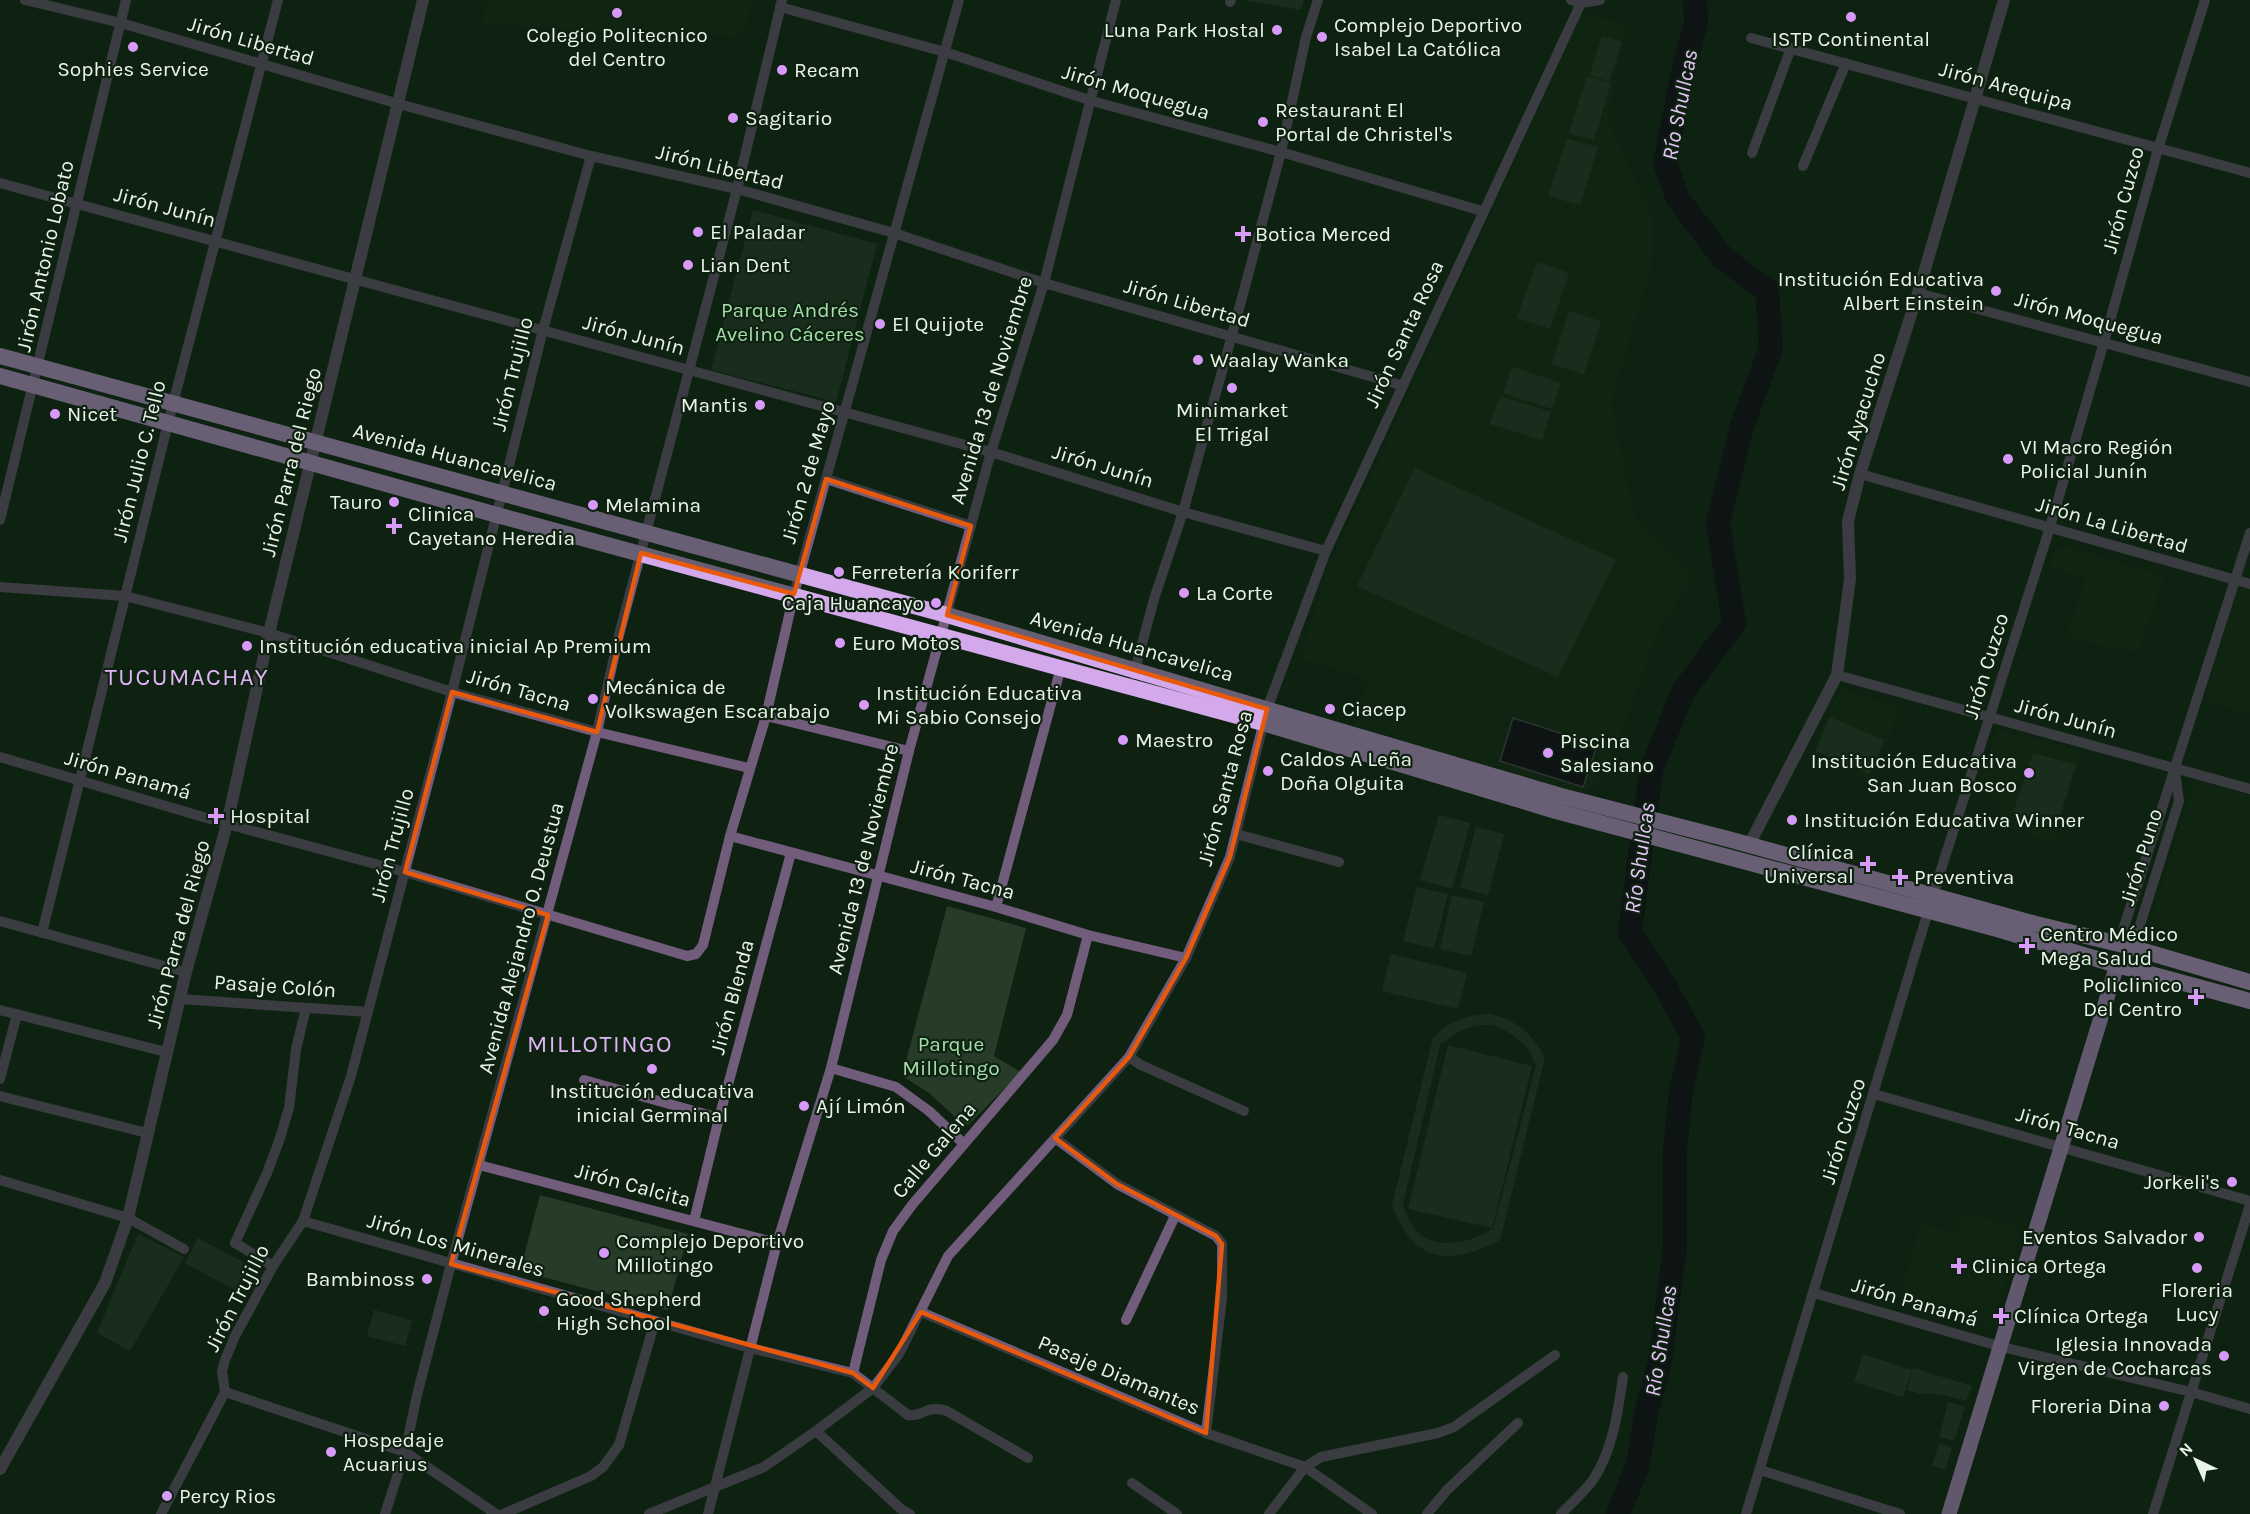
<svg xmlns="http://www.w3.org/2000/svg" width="2250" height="1514" viewBox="0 0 2250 1514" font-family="Karla,sans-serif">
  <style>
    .built { fill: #102913 }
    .green { fill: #273b29; fill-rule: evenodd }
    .water { fill: #0f0018; stroke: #504a57; stroke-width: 1.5 }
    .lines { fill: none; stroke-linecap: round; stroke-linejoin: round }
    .river { stroke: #0f0018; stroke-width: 24 }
    .minor { stroke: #715c7c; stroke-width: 10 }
    .tertiary { stroke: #715c7c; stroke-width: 12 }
    .primary { stroke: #c69add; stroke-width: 15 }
    .trunk { stroke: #d4a9eb; stroke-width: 16 }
    .marked { fill: none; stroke: #e8590c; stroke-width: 4.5; stroke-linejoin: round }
    .poi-dot { fill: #d89af8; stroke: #0f2212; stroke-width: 2 }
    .labels { text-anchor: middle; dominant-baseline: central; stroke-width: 4.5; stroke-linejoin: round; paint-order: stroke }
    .poi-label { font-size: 21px; fill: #e9f5e9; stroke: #0f2212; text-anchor: start }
    .street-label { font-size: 21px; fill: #e9f5e9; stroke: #0f2212 }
    .park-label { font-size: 21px; fill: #a4dea9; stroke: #0f2212 }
    .water-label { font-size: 22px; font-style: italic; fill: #e7c7f9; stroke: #0f2212 }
    .quarter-label { font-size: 24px; letter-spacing: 1.5px; fill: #e0b5f6; stroke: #0f2212 }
  </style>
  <rect width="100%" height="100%" fill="#0f2212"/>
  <g class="built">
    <path d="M488,0H752L742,37L482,25Z"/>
    <path d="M1581,14L1626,24L1607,119L1653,219L1652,265L1611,401L1634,515L1692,578L1658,631L1607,771L1583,794L1355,728L1367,679L1300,658L1329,566L1394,428Z"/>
    <path d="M2064,546L2165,576L2137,653L2066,637L2086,578L2050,568L2055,550Z"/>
    <path d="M2238,587L2250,590V714L2205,700Z"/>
    <path d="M1840,689L1900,707L1871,783L1812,753Z"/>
    <path d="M1997,729L2082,752L2053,843L1996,822L2002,802L1975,794Z"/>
    <path d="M2195,779L2250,796V973L2153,945L2147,935Z"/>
    <path d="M1965,1212L2021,1229L1991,1327L1900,1297L1921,1223L1956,1234Z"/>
    <path d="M540,1296L555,1300L548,1326L533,1322Z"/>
  </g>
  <g class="green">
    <path d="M1242,0H1304L1301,10Z"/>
    <path d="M1602,36L1622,42L1609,81L1590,75Z"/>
    <path d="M1587,76L1611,83L1594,140L1569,133Z"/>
    <path d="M1567,139L1598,147L1580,205L1548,196Z"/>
    <path d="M753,210L877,244L836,402L711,370Z"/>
    <path d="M1537,262L1569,273L1550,329L1517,318Z"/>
    <path d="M1569,311L1601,321L1584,374L1552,364Z"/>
    <path d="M1512,367L1561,383L1552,409L1503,393Z"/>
    <path d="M1500,396L1551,412L1542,440L1490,424Z"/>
    <path d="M1415,468L1616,560L1558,677L1357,586Z"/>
    <path d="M1830,717L1884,740L1869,774L1816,751Z"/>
    <path d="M2033,753L2076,765L2056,828L2013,813Z"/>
    <path d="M1439,815L1470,823L1452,889L1420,880Z"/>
    <path d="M1476,827L1504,834L1488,895L1460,888Z"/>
    <path d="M1417,887L1448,894L1434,948L1403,941Z"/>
    <path d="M1452,895L1484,902L1471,956L1440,949Z"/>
    <path d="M947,906L1026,928L994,1056L1021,1072L968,1125H964L929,1093L902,1076Z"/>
    <path d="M1391,954L1467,973L1458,1009L1382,991Z"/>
    <path d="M1489,1014C1516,1019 1532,1034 1545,1058L1500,1240C1449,1266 1414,1264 1392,1205L1433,1038C1449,1021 1466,1015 1489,1014ZM1493,1025C1512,1032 1530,1045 1536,1066L1493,1229C1457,1250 1415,1252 1403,1204L1440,1045C1457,1031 1470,1024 1493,1025Z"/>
    <path d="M1448,1045L1532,1066L1492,1228L1408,1209Z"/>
    <path d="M540,1195L688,1234L668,1310L520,1271Z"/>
    <path d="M138,1234L184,1257L130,1351L97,1333Z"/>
    <path d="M198,1238L248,1265L235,1290L185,1263Z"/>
    <path d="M374,1310L412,1320L405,1346L367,1336Z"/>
    <path d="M1863,1354L1912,1370L1903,1397L1854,1382Z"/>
    <path d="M1913,1368L1972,1386L1966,1401L1940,1394H1921L1907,1390Z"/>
    <path d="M1948,1402L1965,1407L1954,1441L1939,1437Z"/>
    <path d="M1939,1443L1952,1448L1945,1470L1932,1466Z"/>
  </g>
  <path class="water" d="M1513,718L1597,745L1583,787L1500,761Z"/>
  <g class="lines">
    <path class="river" d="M1618,1514L1638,1465L1646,1414L1660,1361L1675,1247V1150L1681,1091L1693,1037L1666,988L1630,932L1651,771L1683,692L1734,623L1718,523L1742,426L1771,348L1767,290L1723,258L1678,199L1665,163L1685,63L1696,23L1695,0"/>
    <g class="minor">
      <path d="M25,0L121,23L399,104L591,156L737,189L894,233L1044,283L1401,385"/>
      <path d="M1571,0L1581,3L1600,0"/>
      <path d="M1230,2L1231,0"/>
      <path d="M780,7L945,52L1092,101L1281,152L1482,211"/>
      <path d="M1751,38L2250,173"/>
      <path d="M1752,153L1791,48"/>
      <path d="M1803,166L1846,63"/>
      <path d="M0,183L991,452L1183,512L1326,551"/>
      <path d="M1918,293L2250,382"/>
      <path d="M1860,474L2250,584"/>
      <path d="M826,479L971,526"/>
      <path d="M0,520L126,0"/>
      <path d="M0,587L125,596L269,633L452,692L597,732L749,768"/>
      <path d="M1134,674L1154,599L1183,512L1232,335L1281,152L1306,37L1318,0"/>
      <path d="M1837,675L2250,789"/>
      <path d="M766,716L909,751"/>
      <path d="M0,757L227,824L405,872L687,956L696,954L703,945L730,836L766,716L794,594L959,0"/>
      <path d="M1236,834L1339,862"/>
      <path d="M730,836L996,907L1088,935L1186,958"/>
      <path d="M996,907L1061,667"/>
      <path d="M0,921L186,972"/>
      <path d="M42,933L168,423L278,0"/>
      <path d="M2123,945V930L2250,533"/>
      <path d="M2123,945L2139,928L2179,801L2175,772"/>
      <path d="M179,999L368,1012"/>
      <path d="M0,1010L166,1052"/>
      <path d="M1129,1057L1141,1065L1244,1111"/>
      <path d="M831,1068L896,1087L929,1111L964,1144"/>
      <path d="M0,1079L17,1014"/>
      <path d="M584,1080L719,1118"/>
      <path d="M1874,1094L2250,1201"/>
      <path d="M0,1096L147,1133"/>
      <path d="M1055,1138L1117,1184L1216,1236L1222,1244V1298L1206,1433"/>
      <path d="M479,1165L777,1243"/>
      <path d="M0,1180L128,1218L184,1249"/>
      <path d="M303,1221L750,1348L853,1373L908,1415C922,1418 925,1404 947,1411L1028,1458"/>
      <path d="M694,1221L719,1118L791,853"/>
      <path d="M273,1266L235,1243L267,1173L279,1141L289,1108L296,1049L306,1008"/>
      <path d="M1814,1293L2002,1347L2191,1392L2250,1409"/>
      <path d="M921,1312L1206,1433L1305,1467L1372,1514"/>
      <path d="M1126,1320L1175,1216"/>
      <path d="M853,1373L881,1260L893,1231L912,1205L1053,1040L1067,1015L1088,935"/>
      <path d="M225,1392L405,1452L496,1514"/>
      <path d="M816,1431L901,1509L910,1514"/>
      <path d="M1760,1470L1900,1514"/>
      <path d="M1132,1483L1177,1514"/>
      <path d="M161,1514L225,1392L222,1371L225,1360L235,1336L273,1266L303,1221L351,1076L452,692L543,330L591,156"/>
      <path d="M385,1514L405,1452L417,1395L451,1264L597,732L619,635L737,189L782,0"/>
      <path d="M503,1514L591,1476L603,1467L619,1445L655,1321"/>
      <path d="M649,1514L764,1467L816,1431L873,1388L899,1354L948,1256L1129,1057L1186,958L1230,857L1267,709L1326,551L1581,3"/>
      <path d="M708,1514L777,1243L831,1068L909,751L991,452L1044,283L1116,0"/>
      <path d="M1269,1514L1305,1467L1321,1457L1438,1433L1454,1427L1555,1355"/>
      <path d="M1427,1514L1447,1490L1518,1423"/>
      <path d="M1561,1514C1572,1503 1584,1492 1593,1480C1613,1450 1618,1411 1623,1377"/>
      <path d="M1746,1514L1933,895L2050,527L2104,342L2158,149L2205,0"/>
      <path d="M2153,1514L2250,1205"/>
    </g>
    <g class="tertiary">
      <path d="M1749,845L1837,675L1850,579L1848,521L1860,474L1918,293L2004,0"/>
      <path d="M0,1469L105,1283L128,1218L186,972L227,824L269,633L423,0"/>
    </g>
    <path class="primary" d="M1949,1514L2117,965"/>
    <g class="trunk">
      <path d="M0,356L947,615L1561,796L1728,839L2036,924L2123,945L2250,982"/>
      <path d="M0,376L497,515L1263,723L1556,811L1997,929L2117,965L2250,1001"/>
    </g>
  </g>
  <path d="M0 0H2250V1514H0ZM826,479L971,526L947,615L1267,709L1230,857L1186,958L1129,1057L1055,1138L1117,1184L1216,1236L1222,1244L1206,1433L921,1312L873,1388L853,1373L451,1264L548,915L405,872L452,692L597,732L641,553L794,594Z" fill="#0f2212" fill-opacity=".55" fill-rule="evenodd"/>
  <path class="marked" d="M826,479L971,526L947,615L1267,709L1230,857L1186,958L1129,1057L1055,1138L1117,1184L1216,1236L1222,1244L1206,1433L921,1312L873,1388L853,1373L451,1264L548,915L405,872L452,692L597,732L641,553L794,594Z"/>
  <g class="poi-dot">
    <circle cx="617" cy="13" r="6"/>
    <circle cx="1851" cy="17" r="6"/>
    <circle cx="1277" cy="30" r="6"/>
    <circle cx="1322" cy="37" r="6"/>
    <circle cx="133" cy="47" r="6"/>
    <circle cx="782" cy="70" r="6"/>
    <circle cx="733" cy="118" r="6"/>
    <circle cx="1263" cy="122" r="6"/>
    <circle cx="698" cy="232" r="6"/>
    <path d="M1240 225h6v6h6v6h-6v6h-6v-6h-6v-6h6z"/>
    <circle cx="688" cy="265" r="6"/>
    <circle cx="1996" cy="291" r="6"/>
    <circle cx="880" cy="324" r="6"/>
    <circle cx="1198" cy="360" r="6"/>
    <circle cx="1232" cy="388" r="6"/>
    <circle cx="760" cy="405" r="6"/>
    <circle cx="55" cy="414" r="6"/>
    <circle cx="2008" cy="459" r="6"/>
    <circle cx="394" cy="502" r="6"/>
    <circle cx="593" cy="505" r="6"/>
    <path d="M391 517h6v6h6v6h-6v6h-6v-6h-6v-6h6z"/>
    <circle cx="839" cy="572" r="6"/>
    <circle cx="1184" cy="593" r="6"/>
    <circle cx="936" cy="603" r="6"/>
    <circle cx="840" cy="643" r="6"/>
    <circle cx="247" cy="646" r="6"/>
    <circle cx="593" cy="699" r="6"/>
    <circle cx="864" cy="705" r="6"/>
    <circle cx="1330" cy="709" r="6"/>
    <circle cx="1123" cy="740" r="6"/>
    <circle cx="1548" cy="753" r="6"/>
    <circle cx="1268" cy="771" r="6"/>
    <circle cx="2029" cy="773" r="6"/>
    <path d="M213 807h6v6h6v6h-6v6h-6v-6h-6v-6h6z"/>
    <circle cx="1792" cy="820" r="6"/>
    <path d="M1865 855h6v6h6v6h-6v6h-6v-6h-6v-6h6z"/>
    <path d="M1897 868h6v6h6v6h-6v6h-6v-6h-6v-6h6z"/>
    <path d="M2024 937h6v6h6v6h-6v6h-6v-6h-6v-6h6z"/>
    <path d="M2193 988h6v6h6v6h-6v6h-6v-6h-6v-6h6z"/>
    <circle cx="652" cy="1069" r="6"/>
    <circle cx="804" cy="1106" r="6"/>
    <circle cx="2232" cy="1182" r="6"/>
    <circle cx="2199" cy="1237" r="6"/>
    <circle cx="604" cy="1253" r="6"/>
    <path d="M1956 1257h6v6h6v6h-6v6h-6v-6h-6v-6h6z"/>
    <circle cx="2197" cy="1268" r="6"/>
    <circle cx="427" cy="1279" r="6"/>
    <circle cx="544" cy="1311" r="6"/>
    <path d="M1998 1307h6v6h6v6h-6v6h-6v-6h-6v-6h6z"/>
    <circle cx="2224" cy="1356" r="6"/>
    <circle cx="2164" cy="1406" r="6"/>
    <circle cx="331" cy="1452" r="6"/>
    <circle cx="167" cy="1496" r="6"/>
  </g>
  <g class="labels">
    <g class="poi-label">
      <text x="1334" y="25">Complejo Deportivo<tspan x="1334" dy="24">Isabel La Católica</tspan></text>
      <text x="1265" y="30" text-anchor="end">Luna Park Hostal</text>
      <text x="617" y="35" text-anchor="middle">Colegio Politecnico<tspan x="617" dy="24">del Centro</tspan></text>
      <text x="1851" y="39" text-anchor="middle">ISTP Continental</text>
      <text x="133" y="69" text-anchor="middle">Sophies Service</text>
      <text x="794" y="70">Recam</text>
      <text x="1275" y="110">Restaurant El<tspan x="1275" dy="24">Portal de Christel's</tspan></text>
      <text x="745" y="118">Sagitario</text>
      <text x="710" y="232">El Paladar</text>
      <text x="1255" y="234">Botica Merced</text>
      <text x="700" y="265">Lian Dent</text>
      <text x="1984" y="279" text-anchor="end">Institución Educativa<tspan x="1984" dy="24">Albert Einstein</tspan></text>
      <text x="892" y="324">El Quijote</text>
      <text x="1210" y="360">Waalay Wanka</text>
      <text x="748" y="405" text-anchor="end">Mantis</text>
      <text x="1232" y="410" text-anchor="middle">Minimarket<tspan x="1232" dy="24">El Trigal</tspan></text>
      <text x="67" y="414">Nicet</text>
      <text x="2020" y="447">VI Macro Región<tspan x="2020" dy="24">Policial Junín</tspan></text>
      <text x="382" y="502" text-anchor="end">Tauro</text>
      <text x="605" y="505">Melamina</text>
      <text x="408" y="514">Clinica<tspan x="408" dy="24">Cayetano Heredia</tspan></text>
      <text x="851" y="572">Ferretería Koriferr</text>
      <text x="1196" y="593">La Corte</text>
      <text x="924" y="603" text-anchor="end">Caja Huancayo</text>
      <text x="852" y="643">Euro Motos</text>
      <text x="259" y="646">Institución educativa inicial Ap Premium</text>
      <text x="605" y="687">Mecánica de<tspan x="605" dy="24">Volkswagen Escarabajo</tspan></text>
      <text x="876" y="693">Institución Educativa<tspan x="876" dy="24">Mi Sabio Consejo</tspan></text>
      <text x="1342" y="709">Ciacep</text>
      <text x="1135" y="740">Maestro</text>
      <text x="1560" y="741">Piscina<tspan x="1560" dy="24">Salesiano</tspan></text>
      <text x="1280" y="759">Caldos A Leña<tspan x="1280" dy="24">Doña Olguita</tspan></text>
      <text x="2017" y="761" text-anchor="end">Institución Educativa<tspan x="2017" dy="24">San Juan Bosco</tspan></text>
      <text x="230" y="816">Hospital</text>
      <text x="1804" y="820">Institución Educativa Winner</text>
      <text x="1854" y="852" text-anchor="end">Clínica<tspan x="1854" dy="24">Universal</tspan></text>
      <text x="1914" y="877">Preventiva</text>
      <text x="2040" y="934">Centro Médico<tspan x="2040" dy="24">Mega Salud</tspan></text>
      <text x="2182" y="985" text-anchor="end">Policlinico<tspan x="2182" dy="24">Del Centro</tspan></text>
      <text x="652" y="1091" text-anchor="middle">Institución educativa<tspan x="652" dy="24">inicial Germinal</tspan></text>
      <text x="816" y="1106">Ají Limón</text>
      <text x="2220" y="1182" text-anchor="end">Jorkeli's</text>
      <text x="2187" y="1237" text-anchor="end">Eventos Salvador</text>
      <text x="616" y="1241">Complejo Deportivo<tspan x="616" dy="24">Millotingo</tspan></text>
      <text x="1972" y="1266">Clinica Ortega</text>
      <text x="415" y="1279" text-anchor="end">Bambinoss</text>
      <text x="2197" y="1290" text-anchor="middle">Floreria<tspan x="2197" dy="24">Lucy</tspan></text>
      <text x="556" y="1299">Good Shepherd<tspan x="556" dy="24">High School</tspan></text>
      <text x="2014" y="1316">Clínica Ortega</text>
      <text x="2212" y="1344" text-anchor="end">Iglesia Innovada<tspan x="2212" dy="24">Virgen de Cocharcas</tspan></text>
      <text x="2152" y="1406" text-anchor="end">Floreria Dina</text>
      <text x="343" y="1440">Hospedaje<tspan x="343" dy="24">Acuarius</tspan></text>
      <text x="179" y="1496">Percy Rios</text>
    </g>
    <g class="street-label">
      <text transform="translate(251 41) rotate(16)">Jirón Libertad</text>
      <text transform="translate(2006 86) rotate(15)">Jirón Arequipa</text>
      <text transform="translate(1136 92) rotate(16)">Jirón Moquegua</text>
      <text transform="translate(720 167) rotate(14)">Jirón Libertad</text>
      <text transform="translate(2123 200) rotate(-75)">Jirón Cuzco</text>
      <text transform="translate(165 207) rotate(15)">Jirón Junín</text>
      <text transform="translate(45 256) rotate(-77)">Jirón Antonio Lobato</text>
      <text transform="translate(1187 303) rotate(16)">Jirón Libertad</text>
      <text transform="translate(2089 318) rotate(15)">Jirón Moquegua</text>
      <text transform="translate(1404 334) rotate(-65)">Jirón Santa Rosa</text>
      <text transform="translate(634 335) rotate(15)">Jirón Junín</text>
      <text transform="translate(512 374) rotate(-76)">Jirón Trujillo</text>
      <text transform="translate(991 390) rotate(-73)">Avenida 13 de Noviembre</text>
      <text transform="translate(1858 421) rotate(-73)">Jirón Ayacucho</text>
      <text transform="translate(455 457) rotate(15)">Avenida Huancavelica</text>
      <text transform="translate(139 461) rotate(-76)">Jirón Julio C. Tello</text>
      <text transform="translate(291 462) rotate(-76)">Jirón Parra del Riego</text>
      <text transform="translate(1103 466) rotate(17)">Jirón Junín</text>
      <text transform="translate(808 472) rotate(-74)">Jirón 2 de Mayo</text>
      <text transform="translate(2112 525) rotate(16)">Jirón La Libertad</text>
      <text transform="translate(1132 646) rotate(16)">Avenida Huancavelica</text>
      <text transform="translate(1986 666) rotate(-73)">Jirón Cuzco</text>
      <text transform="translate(519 690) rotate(16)">Jirón Tacna</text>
      <text transform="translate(2066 718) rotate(15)">Jirón Junín</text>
      <text transform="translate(128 775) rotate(16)">Jirón Panamá</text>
      <text transform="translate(1225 788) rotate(-75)">Jirón Santa Rosa</text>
      <text transform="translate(392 845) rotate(-75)">Jirón Trujillo</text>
      <text transform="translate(2141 857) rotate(-73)">Jirón Puno</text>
      <text transform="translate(863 859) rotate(-76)">Avenida 13 de Noviembre</text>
      <text transform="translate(963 879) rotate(15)">Jirón Tacna</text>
      <text transform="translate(178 934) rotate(-75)">Jirón Parra del Riego</text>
      <text transform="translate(521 938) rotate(-75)">Avenida Alejandro O. Deustua</text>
      <text transform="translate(275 986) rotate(4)">Pasaje Colón</text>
      <text transform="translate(732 997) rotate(-75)">Jirón Blenda</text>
      <text transform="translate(2068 1128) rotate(16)">Jirón Tacna</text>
      <text transform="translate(1843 1131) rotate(-73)">Jirón Cuzco</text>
      <text transform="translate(934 1150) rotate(-50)">Calle Galena</text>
      <text transform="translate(633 1185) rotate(15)">Jirón Calcita</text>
      <text transform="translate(456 1245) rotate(16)">Jirón Los Minerales</text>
      <text transform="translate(237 1298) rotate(-63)">Jirón Trujillo</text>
      <text transform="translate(1915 1302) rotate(16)">Jirón Panamá</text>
      <text transform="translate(1119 1375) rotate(23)">Pasaje Diamantes</text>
    </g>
    <g class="park-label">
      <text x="790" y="310">Parque Andrés<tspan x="790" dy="24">Avelino Cáceres</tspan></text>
      <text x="951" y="1044">Parque<tspan x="951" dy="24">Millotingo</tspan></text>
    </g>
    <g class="water-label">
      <text transform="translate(1680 105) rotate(-79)">Río Shullcas</text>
      <text transform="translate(1640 858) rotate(-82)">Río Shullcas</text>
      <text transform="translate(1661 1341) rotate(-81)">Río Shullcas</text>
    </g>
    <g class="quarter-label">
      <text x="187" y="677">TUCUMACHAY</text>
      <text x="600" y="1044">MILLOTINGO</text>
    </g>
  </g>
  <g transform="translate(2196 1460) rotate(316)" stroke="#0f2212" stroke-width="4.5" paint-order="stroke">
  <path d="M0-4.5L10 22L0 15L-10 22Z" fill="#e9f5e9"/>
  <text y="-9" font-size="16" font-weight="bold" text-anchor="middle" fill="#e9f5e9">N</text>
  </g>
</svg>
